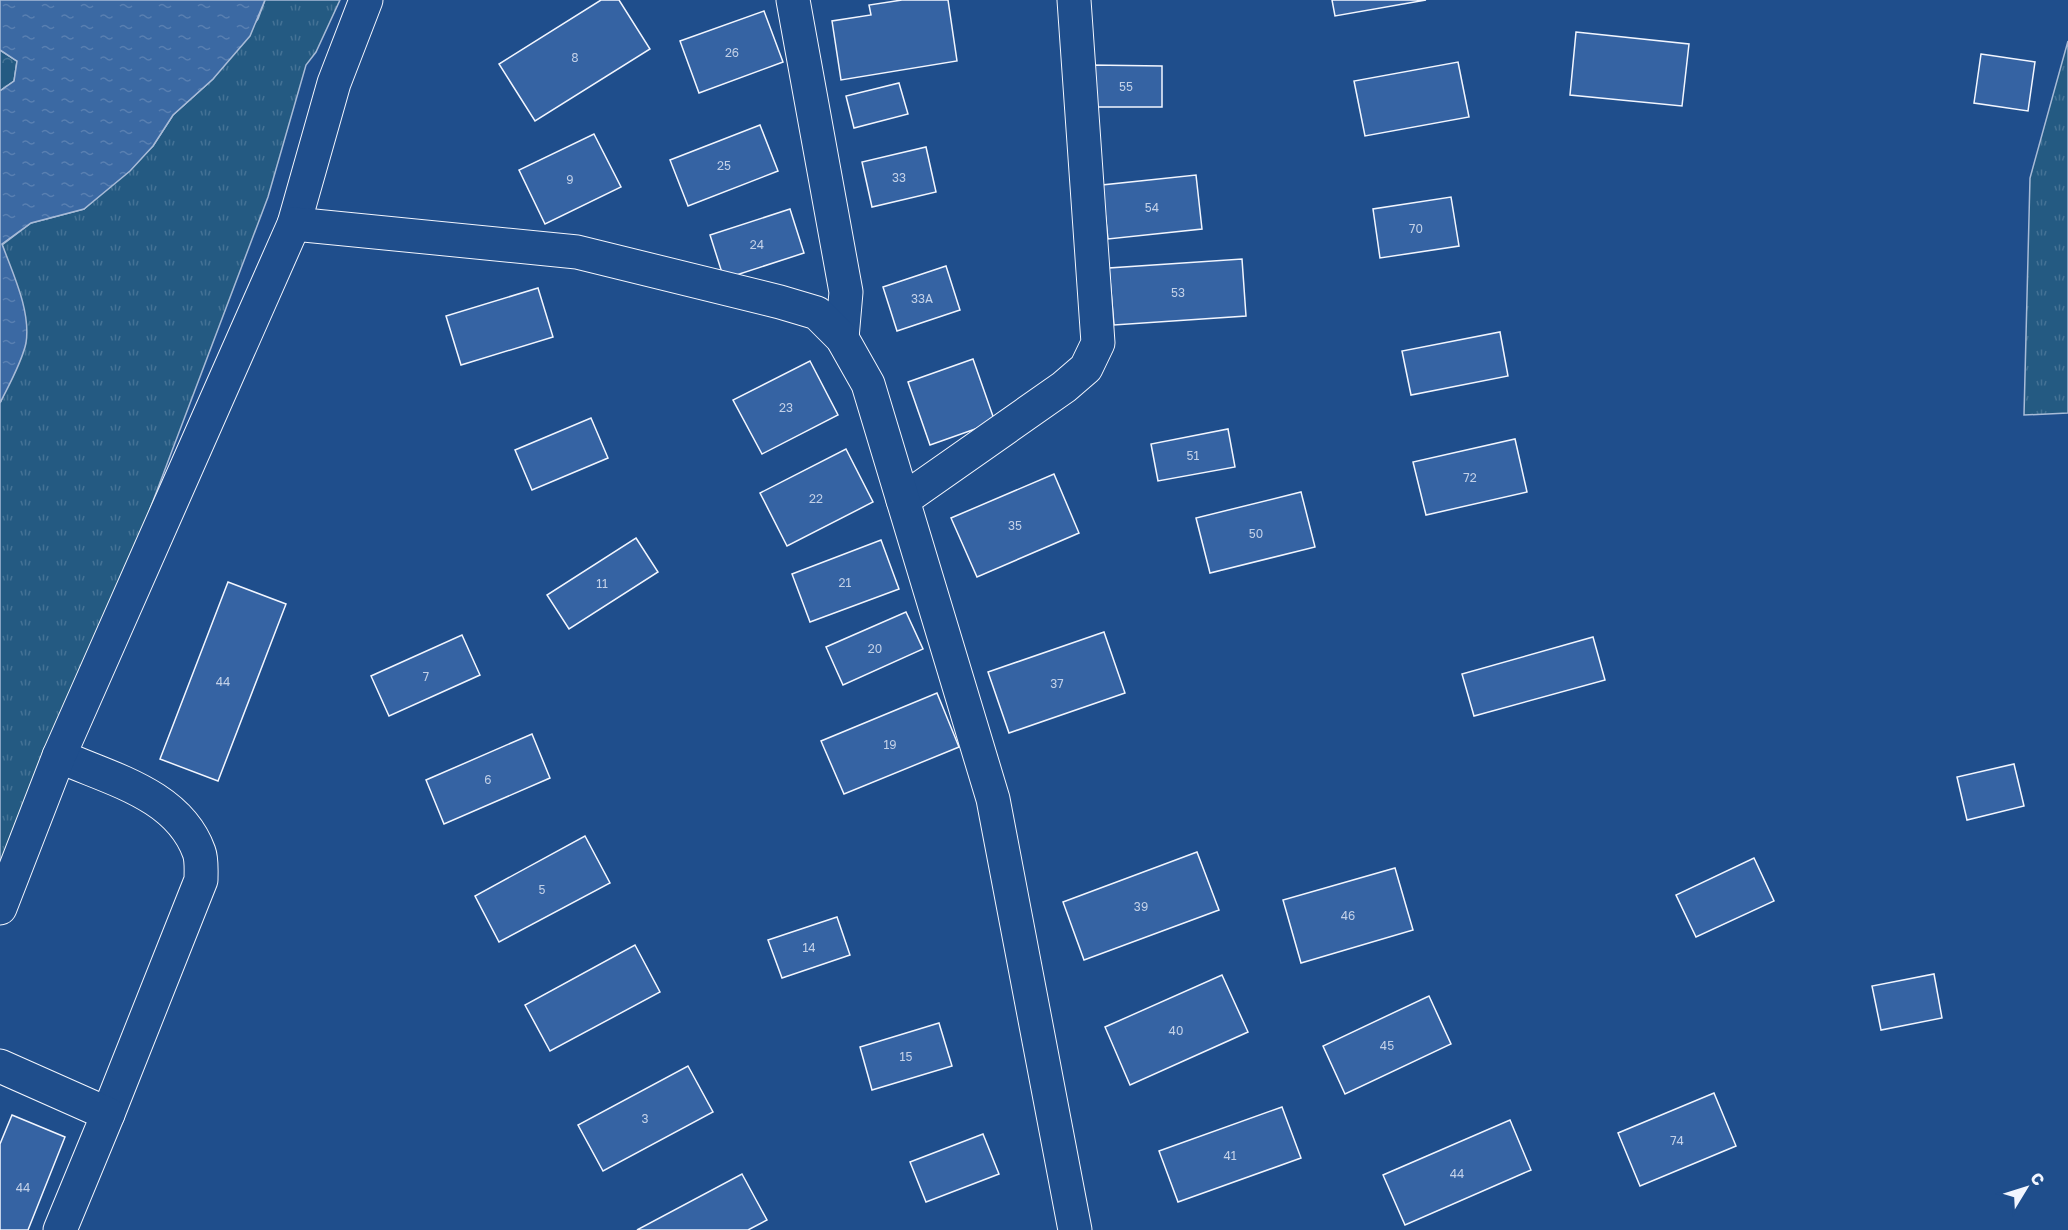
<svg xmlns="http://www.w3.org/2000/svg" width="2068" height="1230" viewBox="0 0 2068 1230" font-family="'Golos Text',sans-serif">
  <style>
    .grass { fill: url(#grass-tufts); stroke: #a8bbd7; stroke-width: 1.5 }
    .forest { fill: url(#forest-crowns); stroke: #a8bbd7; stroke-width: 1.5 }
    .water { fill: url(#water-ripples); stroke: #a8bbd7; stroke-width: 1.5 }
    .building { fill: #3563a3; stroke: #f2f6ff; stroke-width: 1.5 }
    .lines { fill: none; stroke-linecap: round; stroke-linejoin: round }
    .minor-casing { stroke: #f2f6ff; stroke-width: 35 }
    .minor { stroke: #1f4e8c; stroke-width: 33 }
    .labels { text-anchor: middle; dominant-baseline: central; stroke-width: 4.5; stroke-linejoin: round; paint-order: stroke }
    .number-label { font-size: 12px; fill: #c3d1e8 }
  </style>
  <defs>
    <pattern id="grass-tufts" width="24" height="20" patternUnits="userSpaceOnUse" patternTransform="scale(1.5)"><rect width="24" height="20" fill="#245a82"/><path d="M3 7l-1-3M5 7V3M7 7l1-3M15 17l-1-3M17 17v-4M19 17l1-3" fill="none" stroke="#447295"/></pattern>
    <pattern id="forest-crowns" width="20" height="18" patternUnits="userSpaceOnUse" patternTransform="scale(1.5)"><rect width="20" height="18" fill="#245a82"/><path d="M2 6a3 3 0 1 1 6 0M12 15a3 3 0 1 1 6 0" fill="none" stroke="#447295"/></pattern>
    <pattern id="water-ripples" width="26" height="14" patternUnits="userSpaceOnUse" patternTransform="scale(1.5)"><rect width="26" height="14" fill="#3b69a3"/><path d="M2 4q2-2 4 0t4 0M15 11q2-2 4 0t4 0" fill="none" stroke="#587fb1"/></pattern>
  </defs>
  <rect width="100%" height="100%" fill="#1f4e8c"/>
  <g class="grass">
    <path d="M265,0H340L316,52L306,65L268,197L147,517L0,873V403L25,345L14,281L2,245L31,223L84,209L153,146L173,115L213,79L258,19Z"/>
    <path d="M2068,41V413L2024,415L2030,178Z"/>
  </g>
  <path class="forest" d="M0,50L17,61L14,81L0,91Z"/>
  <path class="water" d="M0,0H265L250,36L213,79L173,115L153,146L130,171L84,209L31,223L2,244C13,274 31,311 26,343C22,362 9,385 0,403V91L14,81L17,61L0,50Z"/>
  <g class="building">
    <path d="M601,0H619L650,49L535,121L499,64Z"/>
    <path d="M902,0H948L957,61L841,80L832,21L871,15L869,5Z"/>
    <path d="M1332,0H1426L1335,16Z"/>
    <path d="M764,11L783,62L699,93L680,41Z"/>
    <path d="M1576,32L1689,44L1682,106L1570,95Z"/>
    <path d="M1981,54L2035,62L2028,111L1974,103Z"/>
    <path d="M1458,62L1469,117L1365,136L1354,81Z"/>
    <path d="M1091,65L1162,66V107H1091Z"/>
    <path d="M899,83L908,114L854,128L846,96Z"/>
    <path d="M760,125L778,171L688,206L670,160Z"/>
    <path d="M594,134L621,187L545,224L519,170Z"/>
    <path d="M926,147L936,192L872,207L862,162Z"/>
    <path d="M1196,175L1202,229L1108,239L1102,185Z"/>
    <path d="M1451,197L1459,246L1380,258L1373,209Z"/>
    <path d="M790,209L804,253L724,279L710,235Z"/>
    <path d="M1242,259L1246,316L1114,325L1109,268Z"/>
    <path d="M946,266L960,310L897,331L883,287Z"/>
    <path d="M538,288L553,337L461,365L446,316Z"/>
    <path d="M1500,332L1508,376L1411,395L1402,351Z"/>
    <path d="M973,359L995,422L930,445L908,382Z"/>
    <path d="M810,361L838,415L762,454L733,400Z"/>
    <path d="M591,418L608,458L532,490L515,450Z"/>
    <path d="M1228,429L1235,467L1158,481L1151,444Z"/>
    <path d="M1515,439L1527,492L1426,515L1413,462Z"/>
    <path d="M846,449L873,502L787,546L760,493Z"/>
    <path d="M1054,474L1079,533L977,577L951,518Z"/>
    <path d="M1301,492L1315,547L1210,573L1196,518Z"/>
    <path d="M636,538L658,572L569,629L547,595Z"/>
    <path d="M881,540L899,589L810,622L792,574Z"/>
    <path d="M228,582L286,604L218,781L160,759Z"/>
    <path d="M906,612L923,649L843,685L826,647Z"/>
    <path d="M1104,632L1125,693L1009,733L988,672Z"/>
    <path d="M462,635L480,675L389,716L371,676Z"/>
    <path d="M1593,637L1605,680L1474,716L1462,674Z"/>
    <path d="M937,693L959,747L844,794L821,741Z"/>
    <path d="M532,734L550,778L444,824L426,780Z"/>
    <path d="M2014,764L2024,806L1967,820L1957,777Z"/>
    <path d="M585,836L610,883L499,942L475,896Z"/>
    <path d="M1197,852L1219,910L1084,960L1063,902Z"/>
    <path d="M1754,858L1774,901L1696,937L1676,895Z"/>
    <path d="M1395,868L1413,930L1301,963L1283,900Z"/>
    <path d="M837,917L850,955L782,978L768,940Z"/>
    <path d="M635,945L660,992L550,1051L525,1005Z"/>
    <path d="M1934,974L1942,1018L1881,1030L1872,986Z"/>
    <path d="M1222,975L1248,1032L1130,1085L1105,1027Z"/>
    <path d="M1429,996L1451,1044L1345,1094L1323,1046Z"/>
    <path d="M939,1023L952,1066L872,1090L860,1047Z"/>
    <path d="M688,1066L713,1112L603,1171L578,1125Z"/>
    <path d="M1714,1093L1736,1146L1640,1186L1618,1133Z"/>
    <path d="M1282,1107L1301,1158L1178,1202L1159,1151Z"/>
    <path d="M12,1115L65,1137L28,1230H0V1144Z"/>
    <path d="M1510,1120L1531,1170L1405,1225L1383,1175Z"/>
    <path d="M983,1134L999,1174L926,1202L910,1162Z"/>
    <path d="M742,1174L767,1220L748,1230H637Z"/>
  </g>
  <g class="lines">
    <defs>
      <g id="minor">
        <path d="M793,0L846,292L842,338"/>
        <path d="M294,224L334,83L366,0"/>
        <path d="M903,500L1064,387L1086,368L1098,343L1074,0"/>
        <path d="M59,756C110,779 178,794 199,852C202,860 201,871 201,880L108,1114"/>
        <path d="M0,908L59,756L294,224L577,252L780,302L817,313L842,338L868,384L993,799L1075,1230"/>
        <path d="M0,1066L108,1114L60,1230"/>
      </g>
    </defs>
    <use href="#minor" class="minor-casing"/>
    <use href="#minor" class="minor"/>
  </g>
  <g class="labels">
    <g class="number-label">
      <text x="732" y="52">26</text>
      <text x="575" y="57">8</text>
      <text x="1126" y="86">55</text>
      <text x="724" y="165">25</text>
      <text x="899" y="177">33</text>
      <text x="570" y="179">9</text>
      <text x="1152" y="207">54</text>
      <text x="1416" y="228">70</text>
      <text x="757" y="244">24</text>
      <text x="1178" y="292">53</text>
      <text x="922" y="298">33А</text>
      <text x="786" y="407">23</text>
      <text x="1193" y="455">51</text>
      <text x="1470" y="477">72</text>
      <text x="816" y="498">22</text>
      <text x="1015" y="525">35</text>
      <text x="1256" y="533">50</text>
      <text x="845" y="582">21</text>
      <text x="602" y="583">11</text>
      <text x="875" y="648">20</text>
      <text x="426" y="676">7</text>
      <text x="223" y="681">44</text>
      <text x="1057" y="683">37</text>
      <text x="890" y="744">19</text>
      <text x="488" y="779">6</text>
      <text x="542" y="889">5</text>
      <text x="1141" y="906">39</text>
      <text x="1348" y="915">46</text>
      <text x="809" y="947">14</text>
      <text x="1176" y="1030">40</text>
      <text x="1387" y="1045">45</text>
      <text x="906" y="1056">15</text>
      <text x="645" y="1118">3</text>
      <text x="1677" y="1140">74</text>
      <text x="1230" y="1155">41</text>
      <text x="1457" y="1173">44</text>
      <text x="23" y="1187">44</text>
    </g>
  </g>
  <g transform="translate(2026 1188) rotate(52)" stroke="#1f4e8c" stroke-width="4.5" paint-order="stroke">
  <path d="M0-4.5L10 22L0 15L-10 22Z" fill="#f2f6ff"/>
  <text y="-9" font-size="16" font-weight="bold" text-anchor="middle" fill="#f2f6ff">С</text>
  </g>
</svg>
